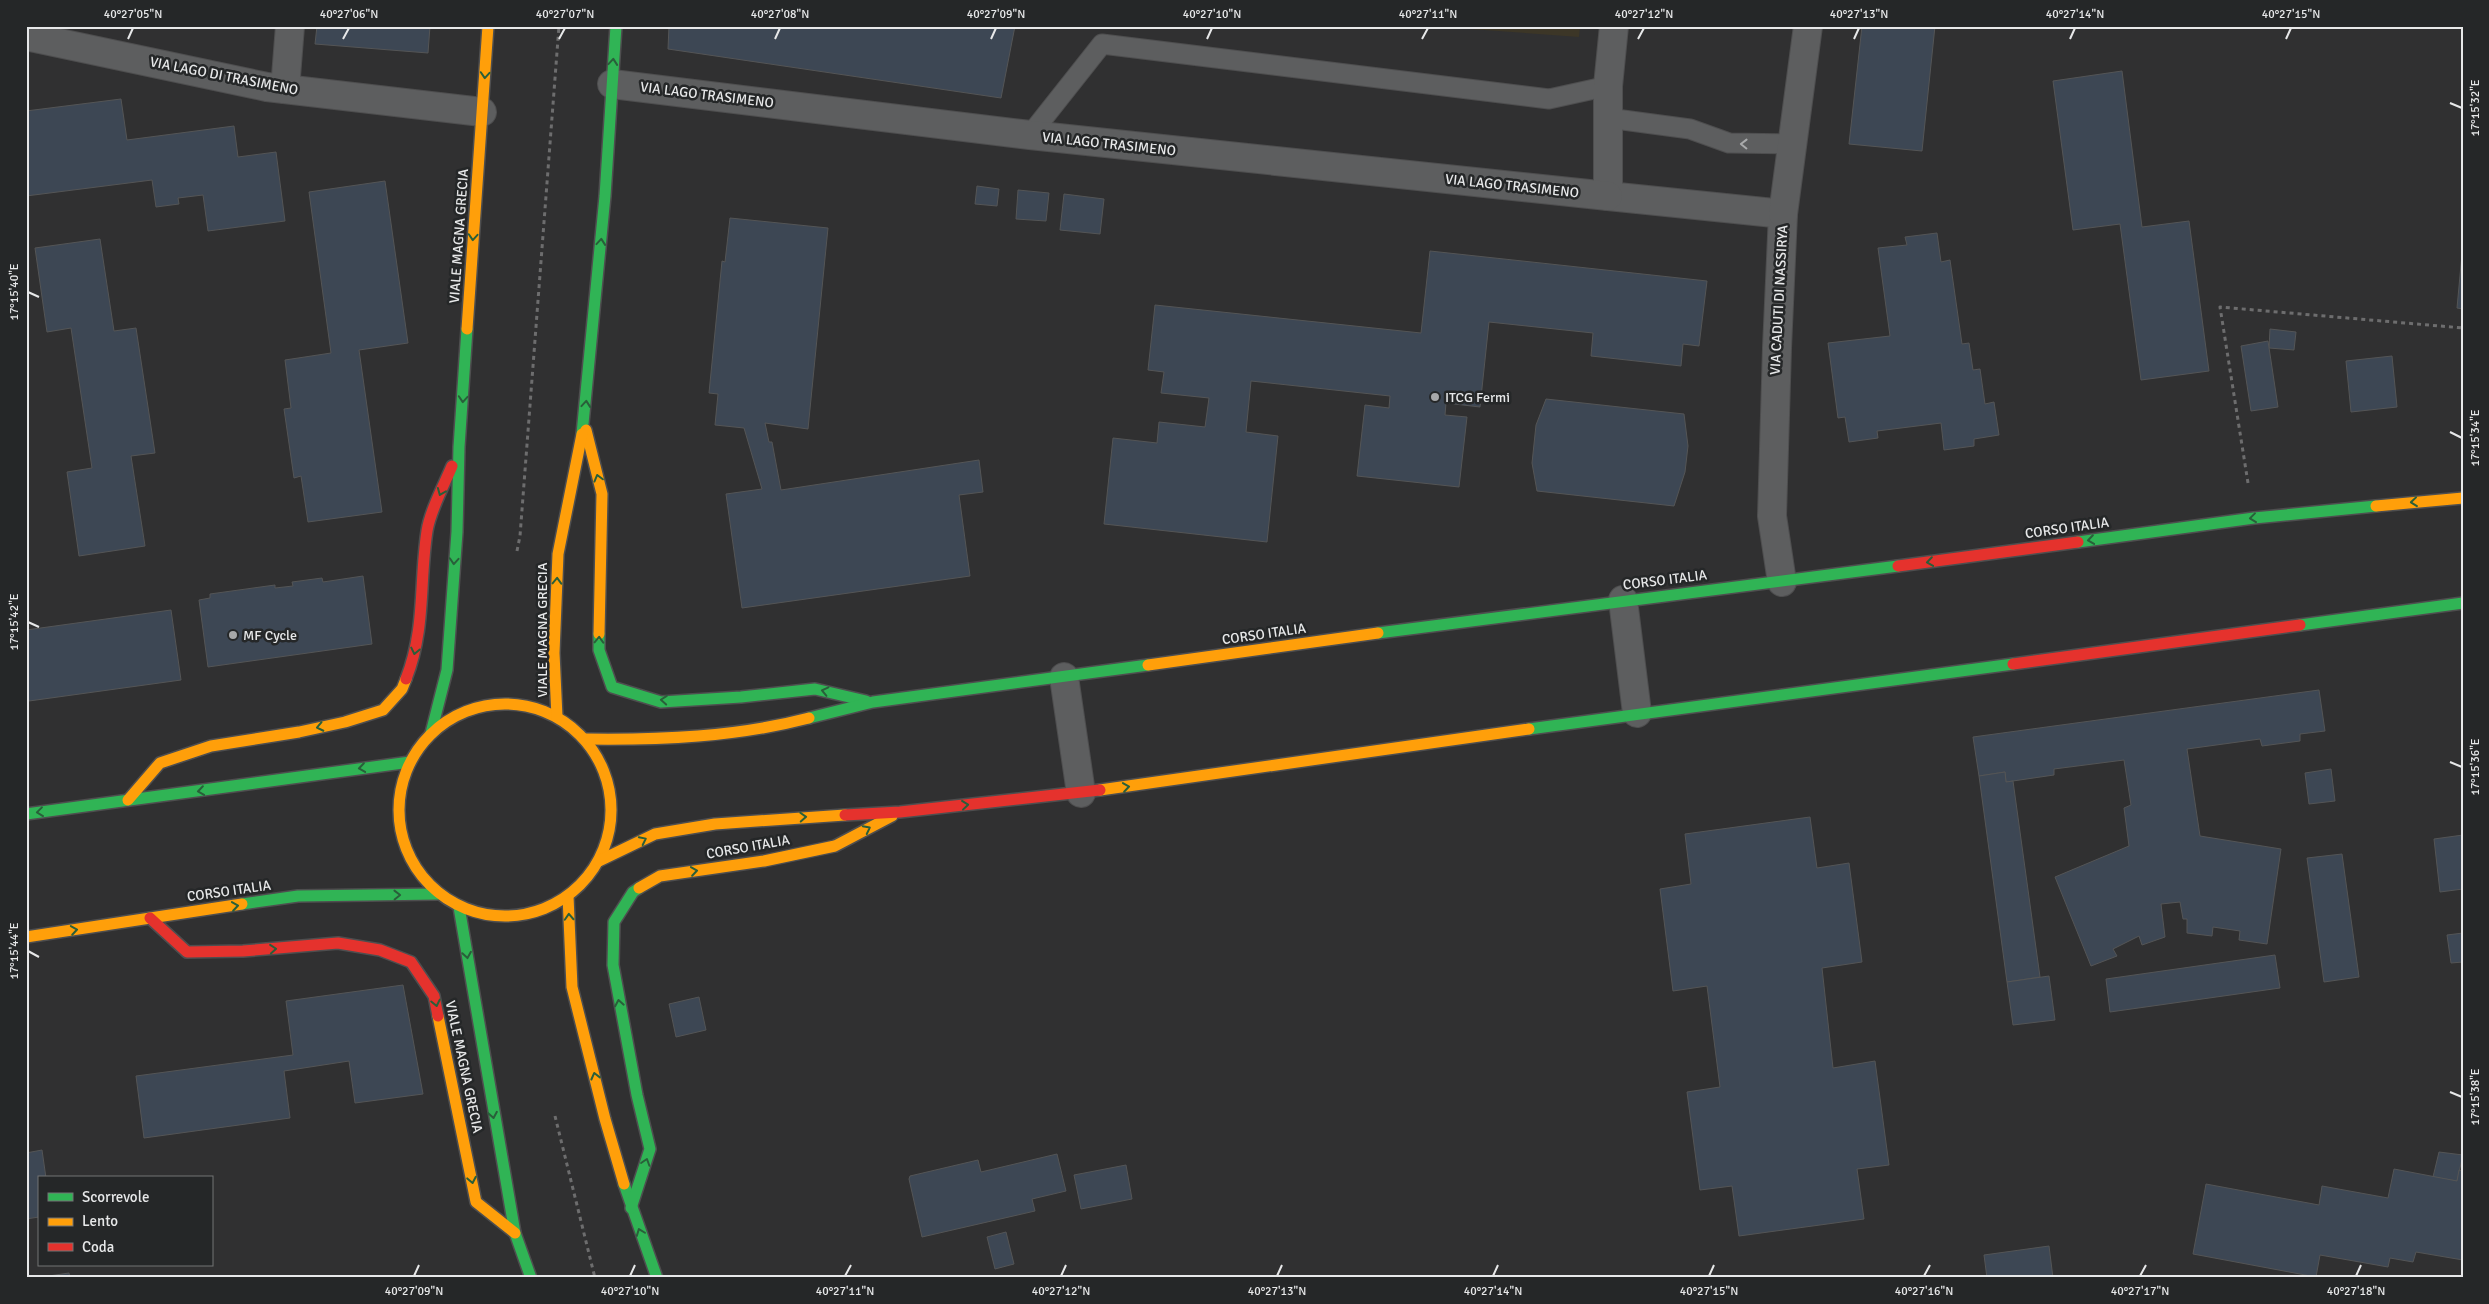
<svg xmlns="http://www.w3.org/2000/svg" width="2489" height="1304" viewBox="0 0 2489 1304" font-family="Signika,sans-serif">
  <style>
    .education { fill: #3c3627 }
    .building { fill: #3d4754; stroke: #545556 }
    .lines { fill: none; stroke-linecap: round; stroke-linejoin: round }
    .lane-casing { stroke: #4e4e4f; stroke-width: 21 }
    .street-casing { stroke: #4e4e4f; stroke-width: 30 }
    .fast-casing { stroke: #4e4e4f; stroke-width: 14 }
    .slow-casing { stroke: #4e4e4f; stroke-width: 14 }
    .jam-casing { stroke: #4e4e4f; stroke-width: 14 }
    .path { stroke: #6d6d6e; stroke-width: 3; stroke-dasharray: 4 4; stroke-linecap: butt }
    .lane { stroke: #5d5e5f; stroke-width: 19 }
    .street { stroke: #5d5e5f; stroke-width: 28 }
    .fast { stroke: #30b455; stroke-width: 11 }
    .slow { stroke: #ff9f0a; stroke-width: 11 }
    .jam { stroke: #e5322d; stroke-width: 11 }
    .oneway { stroke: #295f3a }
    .oneway2 { stroke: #a9aaab }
    .ticks { fill: none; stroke: #e7e8e9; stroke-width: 2 }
    .poi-dot { fill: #a7a8a9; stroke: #252728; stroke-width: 2 }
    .labels { text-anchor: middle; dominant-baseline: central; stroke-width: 5; stroke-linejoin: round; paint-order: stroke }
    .street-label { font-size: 14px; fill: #e7e8e9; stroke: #252728 }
    .poi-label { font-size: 14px; fill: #e7e8e9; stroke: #252728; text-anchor: start }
    .neatline { fill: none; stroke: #e7e8e9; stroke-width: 2 }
    .ticks-label { font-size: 12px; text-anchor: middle; fill: #e7e8e9 }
  </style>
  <rect width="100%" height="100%" fill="#303031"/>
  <path class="education" d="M1429,26H1580L1579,37Z"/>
  <g class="building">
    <path d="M317,26H430L428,53L315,44Z"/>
    <path d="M669,26H1015L1001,98L668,49Z"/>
    <path d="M1862,26H1935L1922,151L1849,144Z"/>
    <path d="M2122,71L2142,227L2189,221L2209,371L2141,380L2120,224L2073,230L2053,81Z"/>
    <path d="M121,99L127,140L234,126L238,157L276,152L285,221L208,231L203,195L178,198L179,204L156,207L152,180L26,196V111Z"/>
    <path d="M385,181L408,343L359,350L382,512L308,522L301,476L294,478L284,409L291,408L285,360L331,353L309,192Z"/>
    <path d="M977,186L999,189L997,206L975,204Z"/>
    <path d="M1018,190L1049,193L1046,221L1016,219Z"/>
    <path d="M1064,194L1104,199L1100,234L1060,230Z"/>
    <path d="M730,218L828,228L808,429L765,423L769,442H772L781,490L979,460L983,492L959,495L970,576L742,608L726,494L762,489L744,428L715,425L718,394L709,393L722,261L725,262Z"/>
    <path d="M1937,233L1941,262L1950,260L1962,344L1969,343L1973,370L1980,369L1985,404L1994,402L1999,435L1974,439V446L1944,450L1941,423L1877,431L1878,438L1849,442L1845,417L1838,418L1828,343L1890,336L1878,248L1907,245L1905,237Z"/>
    <path d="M100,239L114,331L136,328L155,453L131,456L145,546L79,556L67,472L92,468L71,328L47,332L35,248Z"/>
    <path d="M2463,243V309L2457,308Z"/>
    <path d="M1430,251L1707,281L1699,346L1683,344L1681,366L1591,356L1593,333L1489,322L1480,407L1446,403L1445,415L1467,417L1459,487L1357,476L1365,405L1389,408L1390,396L1251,381L1246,432L1278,436L1267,542L1104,524L1113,438L1157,443L1159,422L1205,427L1209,398L1161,393L1164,372L1148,370L1155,305L1421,333Z"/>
    <path d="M2270,329L2296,332L2294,350L2269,348Z"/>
    <path d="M2268,341L2278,407L2251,411L2241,346Z"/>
    <path d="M2392,356L2397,407L2351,412L2346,361Z"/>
    <path d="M1546,399L1684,414L1688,446L1685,472L1674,506L1537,491L1532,463L1536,425Z"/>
    <path d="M363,576L372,644L208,667L199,600L210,598V594L275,585V588L293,586L292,582L322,578L323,582Z"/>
    <path d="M171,610L181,680L29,701L26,684V630Z"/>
    <path d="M2319,690L2325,731L2300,734V741L2262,746L2260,739L2187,749L2200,836L2281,849L2267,944L2239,940L2240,931L2213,927L2212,936L2187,933V919H2183L2180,902L2161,904L2165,937L2142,945L2139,936L2113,949L2117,956L2091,966L2055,877L2129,846L2124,808L2131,805L2124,760L2054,769V775L2006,782L2005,772L1979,776L1973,737Z"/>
    <path d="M2331,769L2335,801L2309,804L2305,773Z"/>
    <path d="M2005,772L2006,782L2013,781L2040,977L2007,982L1979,776Z"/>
    <path d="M1810,817L1817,868L1849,863L1862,962L1822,968L1833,1068L1875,1061L1889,1165L1857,1169L1864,1219L1739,1236L1732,1186L1700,1190L1687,1092L1720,1087L1707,986L1673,991L1660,889L1691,884L1685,834Z"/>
    <path d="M2463,835V889L2440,892L2434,839Z"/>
    <path d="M2342,854L2359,977L2324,982L2307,858Z"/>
    <path d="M2463,933V962L2451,963L2447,935Z"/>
    <path d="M2275,955L2280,988L2110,1012L2106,979Z"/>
    <path d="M2049,976L2055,1020L2013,1025L2007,982Z"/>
    <path d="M403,985L423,1094L355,1103L349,1061L284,1071L290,1118L144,1138L136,1076L293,1055L286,1001Z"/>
    <path d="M699,997L706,1030L676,1037L669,1004Z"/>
    <path d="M42,1150L46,1178H39V1217L26,1219V1153Z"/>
    <path d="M2439,1152L2463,1155L2457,1181L2433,1177Z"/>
    <path d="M1057,1154L1066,1191L1032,1199L1035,1211L922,1237L909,1179L910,1176L978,1160L981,1172Z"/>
    <path d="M1126,1165L1132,1199L1081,1209L1074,1175Z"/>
    <path d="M2394,1169L2457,1181L2459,1170L2463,1171V1260L2416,1252L2413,1262L2390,1258L2388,1267L2320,1255L2316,1277L2193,1254L2206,1184L2319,1205L2322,1186L2388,1198Z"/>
    <path d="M1006,1232L1014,1264L995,1269L987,1237Z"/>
    <path d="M2049,1246L2053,1278H1987L1984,1255Z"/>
    <path d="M69,1273L70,1278H35Z"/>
  </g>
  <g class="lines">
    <defs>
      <g id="lane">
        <path d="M1608,118L1690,129L1729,143L1792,144"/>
        <path d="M1030,135L1102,44L1549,99L1608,86"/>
      </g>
      <g id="street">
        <path d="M1614,26L1608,86V196L1783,214L1777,348L1772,516L1782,582"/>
        <path d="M26,36L267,87L482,112"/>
        <path d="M612,84L1030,135L1608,196"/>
        <path d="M285,89L290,26"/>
        <path d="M1783,214L1808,26"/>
        <path d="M1623,600L1637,713"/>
        <path d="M1064,677L1081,793"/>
      </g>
      <g id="fast">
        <path d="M582,434L605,196L616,26"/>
        <path d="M2078,542L2254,518L2376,506"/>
        <path d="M2300,625L2463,603"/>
        <path d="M1378,633L1898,566"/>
        <path d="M599,634V650L612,687L661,702L741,697L815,689L866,701"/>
        <path d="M809,718L873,702L1148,665"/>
        <path d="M1529,729L2013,664"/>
        <path d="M431,733L447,670L457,532L459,447L467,329"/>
        <path d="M26,814L410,762"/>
        <path d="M242,904L298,896L438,894"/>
        <path d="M459,907L515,1233L531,1278"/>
        <path d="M624,1184L657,1278"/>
        <path d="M631,1208L650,1149L637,1095L613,965L614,922L633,892L639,888"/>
      </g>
      <g id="slow">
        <path d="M467,329L488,26"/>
        <path d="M586,430L602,494L599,634"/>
        <path d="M2376,506L2463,498"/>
        <path d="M1148,665L1378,633"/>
        <circle cx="505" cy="810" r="106"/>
        <path d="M557,717L554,653L558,554L582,434"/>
        <path d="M585,739C661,740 736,737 809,718"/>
        <path d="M1100,790L1529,729"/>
        <path d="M128,800L160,763L211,746L299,732L345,722L383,710L402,689L406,679"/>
        <path d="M599,861L655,834L715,824L845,815"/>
        <path d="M639,888L660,876L764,861L835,846L892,816"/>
        <path d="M568,896L572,987L605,1119L624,1184"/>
        <path d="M26,937L242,904"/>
        <path d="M438,1016L476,1202L515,1233"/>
      </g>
      <g id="jam">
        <path d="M1898,566L2078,542"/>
        <path d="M2013,664L2300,625"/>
        <path d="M406,679C426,628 419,583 427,531C430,511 444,485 452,466"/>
        <path d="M845,815L900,812L1100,790"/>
        <path d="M150,918L187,952L243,951L338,943L380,950L411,962L434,996L438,1016"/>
      </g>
    </defs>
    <use href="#lane" class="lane-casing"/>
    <use href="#street" class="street-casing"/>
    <use href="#fast" class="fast-casing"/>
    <use href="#slow" class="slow-casing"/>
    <use href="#jam" class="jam-casing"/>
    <g class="path">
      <path d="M2248,483L2220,307L2463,328"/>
      <path d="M517,551L520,536L559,26"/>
      <path d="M555,1116L595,1278"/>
    </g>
    <use href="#lane" class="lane"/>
    <use href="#street" class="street"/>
    <use href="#fast" class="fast"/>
    <use href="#slow" class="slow"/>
    <use href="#jam" class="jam"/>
  </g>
  <defs><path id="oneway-chevron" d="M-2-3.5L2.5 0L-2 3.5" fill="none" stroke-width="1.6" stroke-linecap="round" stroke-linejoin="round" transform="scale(1.25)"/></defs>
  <g class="oneway">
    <use href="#oneway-chevron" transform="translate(613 62) rotate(-85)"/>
    <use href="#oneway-chevron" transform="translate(485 75) rotate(94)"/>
    <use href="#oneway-chevron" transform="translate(473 237) rotate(94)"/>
    <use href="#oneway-chevron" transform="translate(601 242) rotate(-85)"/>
    <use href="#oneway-chevron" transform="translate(463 399) rotate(94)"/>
    <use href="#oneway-chevron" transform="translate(586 404) rotate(-85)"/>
    <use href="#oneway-chevron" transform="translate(598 478) rotate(-105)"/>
    <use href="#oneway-chevron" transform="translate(441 492) rotate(112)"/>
    <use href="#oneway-chevron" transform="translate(2414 502) rotate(174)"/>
    <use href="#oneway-chevron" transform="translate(2253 518) rotate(173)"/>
    <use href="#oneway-chevron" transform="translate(2091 540) rotate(172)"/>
    <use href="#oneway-chevron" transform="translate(454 561) rotate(94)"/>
    <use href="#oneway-chevron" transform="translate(1930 562) rotate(172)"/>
    <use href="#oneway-chevron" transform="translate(557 581) rotate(-88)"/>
    <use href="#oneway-chevron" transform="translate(599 640) rotate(-88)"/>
    <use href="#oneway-chevron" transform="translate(415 651) rotate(102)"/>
    <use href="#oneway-chevron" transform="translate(825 691) rotate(-167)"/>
    <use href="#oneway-chevron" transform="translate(664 700) rotate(-176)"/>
    <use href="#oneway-chevron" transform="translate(320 727) rotate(168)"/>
    <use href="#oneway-chevron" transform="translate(362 768) rotate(172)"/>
    <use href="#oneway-chevron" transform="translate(1126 787) rotate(-8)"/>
    <use href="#oneway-chevron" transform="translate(201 791) rotate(172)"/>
    <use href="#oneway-chevron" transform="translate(965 805) rotate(-6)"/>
    <use href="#oneway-chevron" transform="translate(40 812) rotate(173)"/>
    <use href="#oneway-chevron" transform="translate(803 817) rotate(-3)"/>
    <use href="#oneway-chevron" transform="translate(867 829) rotate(-27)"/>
    <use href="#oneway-chevron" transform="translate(643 840) rotate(-26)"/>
    <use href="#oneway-chevron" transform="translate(694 871) rotate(-8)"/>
    <use href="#oneway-chevron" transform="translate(397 895) rotate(-1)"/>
    <use href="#oneway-chevron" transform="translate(235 906) rotate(-8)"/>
    <use href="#oneway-chevron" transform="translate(569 917) rotate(-93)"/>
    <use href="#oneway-chevron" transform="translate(74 930) rotate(-9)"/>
    <use href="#oneway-chevron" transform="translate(273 949) rotate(-5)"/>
    <use href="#oneway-chevron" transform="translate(467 955) rotate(81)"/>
    <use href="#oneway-chevron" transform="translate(436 1003) rotate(78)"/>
    <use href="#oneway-chevron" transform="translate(619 1003) rotate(-100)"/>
    <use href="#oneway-chevron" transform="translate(595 1076) rotate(-104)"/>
    <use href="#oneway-chevron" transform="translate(493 1115) rotate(80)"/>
    <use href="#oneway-chevron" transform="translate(646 1162) rotate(-72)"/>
    <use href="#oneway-chevron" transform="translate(472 1180) rotate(79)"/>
    <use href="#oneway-chevron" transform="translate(640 1232) rotate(-111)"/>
  </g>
  <use class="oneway2" href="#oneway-chevron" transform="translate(1744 144) rotate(-179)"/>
  <path class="ticks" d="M128,39L133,28M343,39L349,28M559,39L565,28M775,39L780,28M991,39L996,28M1207,39L1212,28M1422,39L1428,28M1638,39L1644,28M1854,39L1859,28M2070,39L2075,28M2286,39L2291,28M2450,103L2462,108M28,292L39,297M2450,432L2462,438M28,622L39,627M2450,762L2462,767M28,951L39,957M2450,1092L2462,1097M414,1276L419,1265M630,1276L635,1265M845,1276L851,1265M1061,1276L1066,1265M1277,1276L1282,1265M1493,1276L1498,1265M1709,1276L1714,1265M1924,1276L1930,1265M2140,1276L2146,1265M2356,1276L2361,1265"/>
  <g class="poi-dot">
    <circle cx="1435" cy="397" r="5"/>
    <circle cx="233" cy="635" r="5"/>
  </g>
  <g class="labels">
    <g class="street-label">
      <text transform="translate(224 76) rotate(11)">VIA LAGO DI TRASIMENO</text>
      <text transform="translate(707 95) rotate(7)">VIA LAGO TRASIMENO</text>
      <text transform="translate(1109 144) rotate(6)">VIA LAGO TRASIMENO</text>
      <text transform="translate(1512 186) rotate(6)">VIA LAGO TRASIMENO</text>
      <text transform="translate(459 236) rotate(-86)">VIALE MAGNA GRECIA</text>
      <text transform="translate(1779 300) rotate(-87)">VIA CADUTI DI NASSIRYA</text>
      <text transform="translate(2067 528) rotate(-8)">CORSO ITALIA</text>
      <text transform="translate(1665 580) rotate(-7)">CORSO ITALIA</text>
      <text transform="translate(542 630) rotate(-90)">VIALE MAGNA GRECIA</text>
      <text transform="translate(1264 634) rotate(-8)">CORSO ITALIA</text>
      <text transform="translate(748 847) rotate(-10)">CORSO ITALIA</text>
      <text transform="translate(229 891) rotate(-8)">CORSO ITALIA</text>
      <text transform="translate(464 1067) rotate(78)">VIALE MAGNA GRECIA</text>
    </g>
    <g class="poi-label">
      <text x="1445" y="397">ITCG Fermi</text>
      <text x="243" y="635">MF Cycle</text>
    </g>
  </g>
  <rect width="2489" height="1304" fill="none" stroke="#252728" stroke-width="55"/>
  <rect x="38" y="1176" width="175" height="90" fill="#252728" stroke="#737475"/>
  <rect x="48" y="1193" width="25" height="8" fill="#30b455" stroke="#737475"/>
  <text x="82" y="1202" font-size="15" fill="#e7e8e9">Scorrevole</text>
  <rect x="48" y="1218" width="25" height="8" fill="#ff9f0a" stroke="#737475"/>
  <text x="82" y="1226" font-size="15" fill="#e7e8e9">Lento</text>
  <rect x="48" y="1243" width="25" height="8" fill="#e5322d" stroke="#737475"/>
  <text x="82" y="1252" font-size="15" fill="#e7e8e9">Coda</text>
  <rect x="28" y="28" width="2434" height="1248" class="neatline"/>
  <g class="ticks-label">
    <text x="133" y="18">40°27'05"N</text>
    <text x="349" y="18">40°27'06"N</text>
    <text x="565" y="18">40°27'07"N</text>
    <text x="780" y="18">40°27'08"N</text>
    <text x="996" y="18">40°27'09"N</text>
    <text x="1212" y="18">40°27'10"N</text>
    <text x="1428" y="18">40°27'11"N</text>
    <text x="1644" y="18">40°27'12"N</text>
    <text x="1859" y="18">40°27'13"N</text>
    <text x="2075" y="18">40°27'14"N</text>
    <text x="2291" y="18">40°27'15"N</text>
    <text transform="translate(2475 108) rotate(-90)" y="4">17°15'32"E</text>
    <text transform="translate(14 292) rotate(-90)" y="4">17°15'40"E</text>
    <text transform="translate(2475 438) rotate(-90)" y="4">17°15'34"E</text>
    <text transform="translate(14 622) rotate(-90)" y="4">17°15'42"E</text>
    <text transform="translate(2475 767) rotate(-90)" y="4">17°15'36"E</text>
    <text transform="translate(14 951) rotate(-90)" y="4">17°15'44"E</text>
    <text transform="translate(2475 1097) rotate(-90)" y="4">17°15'38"E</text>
    <text x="414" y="1295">40°27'09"N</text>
    <text x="630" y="1295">40°27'10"N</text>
    <text x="845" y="1295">40°27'11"N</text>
    <text x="1061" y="1295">40°27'12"N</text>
    <text x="1277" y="1295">40°27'13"N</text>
    <text x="1493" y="1295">40°27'14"N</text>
    <text x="1709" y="1295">40°27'15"N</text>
    <text x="1924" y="1295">40°27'16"N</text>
    <text x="2140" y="1295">40°27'17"N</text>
    <text x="2356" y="1295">40°27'18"N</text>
  </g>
</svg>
